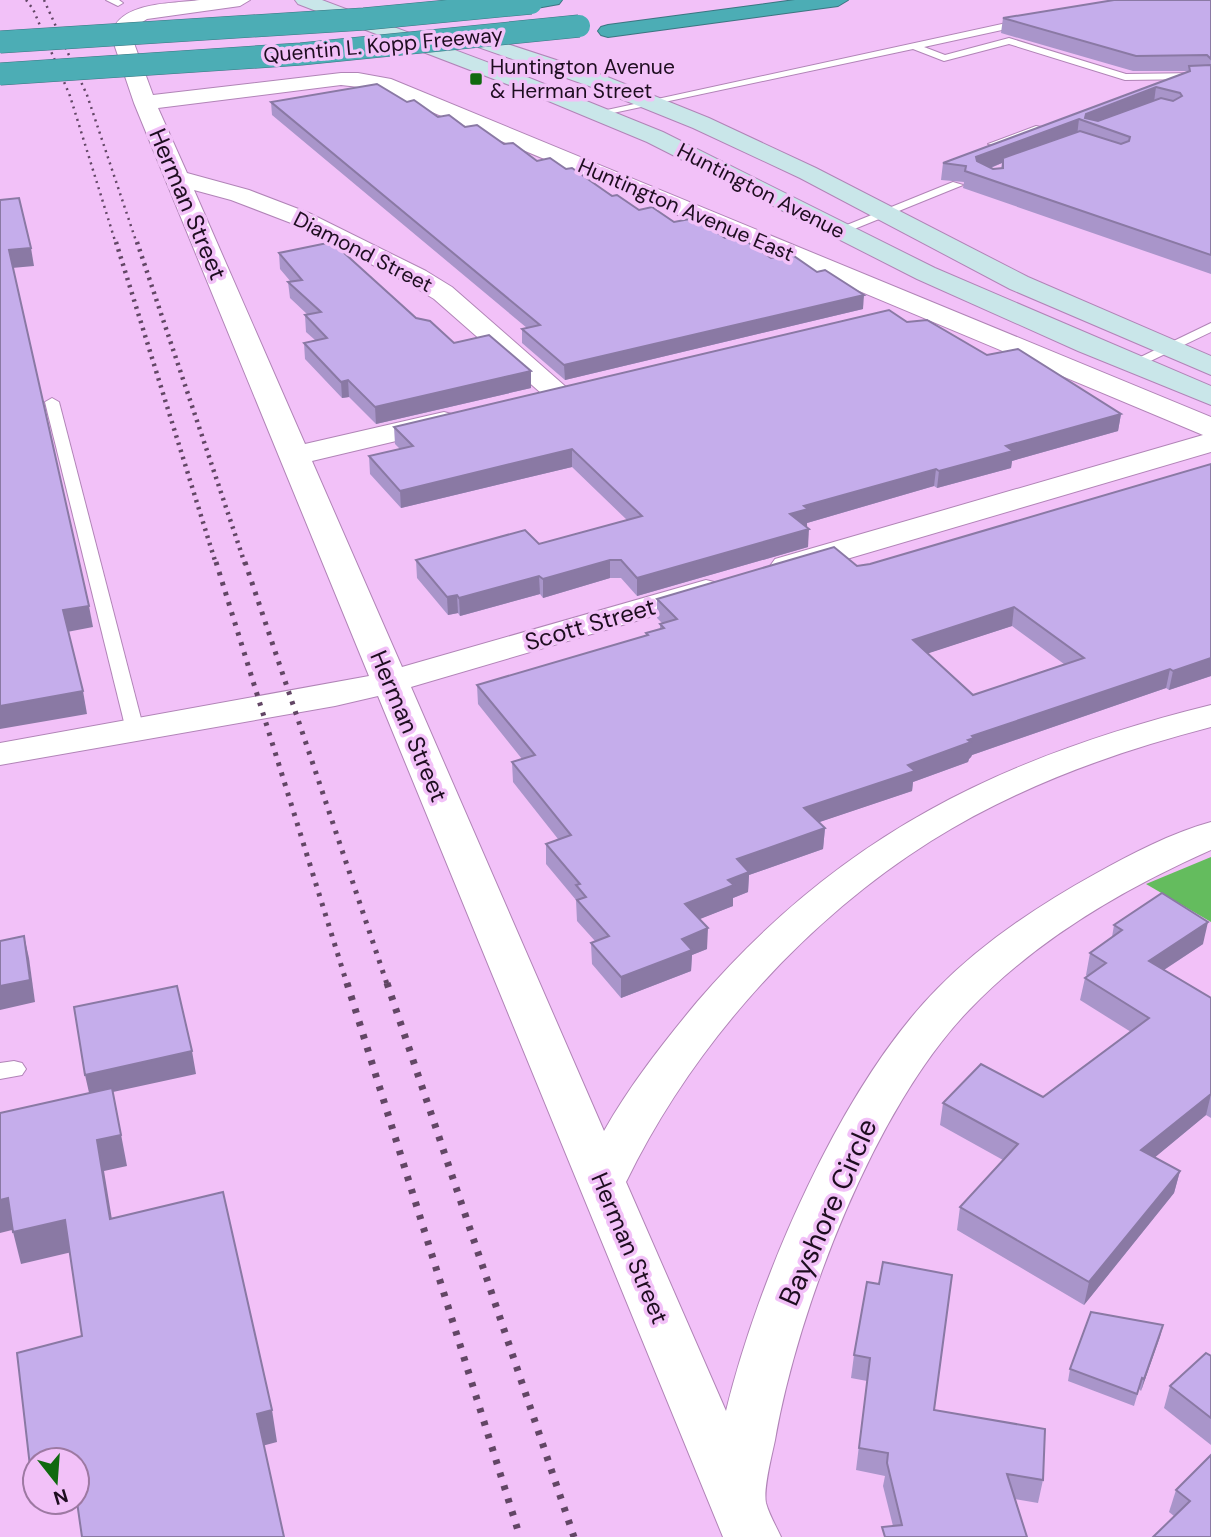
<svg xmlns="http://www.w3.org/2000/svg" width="1211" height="1537" viewBox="0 0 1211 1537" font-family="'DM Sans',sans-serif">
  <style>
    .green { fill: #64bc5e }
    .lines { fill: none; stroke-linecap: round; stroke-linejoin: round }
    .lane-casing { stroke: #b184b7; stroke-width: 2 }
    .street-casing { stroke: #b184b7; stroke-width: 2 }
    .secondary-casing { stroke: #b184b7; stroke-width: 2 }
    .highway-casing { stroke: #3c7581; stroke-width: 2 }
    .lane { fill: #fff; fill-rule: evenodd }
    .street { fill: #fff; fill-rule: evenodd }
    .secondary { fill: #c9e6e9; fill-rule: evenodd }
    .highway { fill: #4cadb5; fill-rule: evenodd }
    .rail-far3 { stroke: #624665; stroke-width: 2.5; stroke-dasharray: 2 4.5; stroke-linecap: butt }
    .rail-far2 { stroke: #624665; stroke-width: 4.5; stroke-dasharray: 2.5 5; stroke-linecap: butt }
    .rail-far1 { stroke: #624665; stroke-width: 5; stroke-dasharray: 3.5 7; stroke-linecap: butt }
    .rail { stroke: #624665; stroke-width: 7; stroke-dasharray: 4.5 9; stroke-linecap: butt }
    .highway-bridge-casing { stroke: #3c7581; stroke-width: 23; stroke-linecap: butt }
    .highway-bridge { stroke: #4cadb5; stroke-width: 22 }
    .wall { fill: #a995ca; fill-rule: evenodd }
    .shaded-wall { fill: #8a79a4 }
    .building { fill: #c5adeb; stroke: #8a79a4; stroke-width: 2; fill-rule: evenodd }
    .poi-dot { fill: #10690f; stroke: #f2c1f8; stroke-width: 2.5 }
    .labels { text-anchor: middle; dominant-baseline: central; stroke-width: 7; stroke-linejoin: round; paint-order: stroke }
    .far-street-label { font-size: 21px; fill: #1e0d20; stroke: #f2c1f8 }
    .far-poi-label { font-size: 21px; fill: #1e0d20; stroke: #f2c1f8; text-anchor: start }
    .street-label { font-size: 24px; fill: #1e0d20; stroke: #f2c1f8 }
    .near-street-label { font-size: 28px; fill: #1e0d20; stroke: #f2c1f8 }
  </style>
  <rect width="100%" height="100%" fill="#f2c1f8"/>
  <path class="green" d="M1211,857V922L1146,884Z"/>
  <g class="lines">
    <defs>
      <g id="lane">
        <path d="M106,0H119L123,3L118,6Z"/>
        <path d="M1025,19L1030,22L1029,24L924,47L945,55L1009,38L1126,74L1200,73L1205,76L1200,79L1125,80L1009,44L944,61L913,49L599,116L593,113Z"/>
        <path d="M1036,126L1046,128L998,146L988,144Z"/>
        <path d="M953,182L963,185L842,234H834L832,231Z"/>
        <path d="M1211,323V332L1138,367L1133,368L1126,364Z"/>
        <path d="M52,398L59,402L144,730L142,734H128L126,730L45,402Z"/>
        <path d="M14,1061L22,1063L26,1069L22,1075L0,1079V1063Z"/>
      </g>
      <path id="street" d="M200,0H250L240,6L147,19L133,28L131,35L153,95L341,73H358L391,79L1211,417V452L799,573L787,576L775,573L770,566L775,559L1203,435L377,89L341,85L158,108L187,173L249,190L309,213L426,271L452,287L574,394L569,400L559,403L549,400L434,299L408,283L291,223L231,200L194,190L305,444L444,412L455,415L459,421L455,427L312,461L402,667L706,580L718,583L723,590L718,597L411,687L604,1131C630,1085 663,1043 697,1002C840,835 1001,757 1211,705V727C1114,752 1017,787 931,841C803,922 692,1046 626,1182L726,1411C758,1279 841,1086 937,989C982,943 1039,905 1095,874C1131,854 1171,833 1211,822V850C1123,889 1036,940 969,1010C875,1107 798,1308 775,1440C772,1455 763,1489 766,1503C769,1514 776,1526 781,1537H723L378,696L335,706L0,765V743L369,676L134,103L111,35C119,1 172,4 200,0Z"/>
      <g id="secondary">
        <path d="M295,0H322L532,79L663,132L935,268L1211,386V405L1078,351L917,279L647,142L517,88L298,4Z"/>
        <path d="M468,31L605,76L709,118L816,168L1028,277L1211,356V375L1010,289L800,178L693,128L589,86L461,41L458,37L461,33Z"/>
      </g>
      <g id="highway">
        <path d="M523,0H562L559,4L531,9L524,7L521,3Z"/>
        <path d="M795,0H848L838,6L608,37L601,35L598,31L601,27L608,25Z"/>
      </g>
    </defs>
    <use href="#lane" class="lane-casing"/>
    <use href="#street" class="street-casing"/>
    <use href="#secondary" class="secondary-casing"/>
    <use href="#highway" class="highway-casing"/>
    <use href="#lane" class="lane"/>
    <use href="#street" class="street"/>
    <use href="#secondary" class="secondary"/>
    <use href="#highway" class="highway"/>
    <g class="rail-far3">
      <path d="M26,0L33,9L70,96L116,244"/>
      <path d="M44,0L87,95L137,244"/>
    </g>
    <g class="rail-far2">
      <path d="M116,242L216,564"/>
      <path d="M137,242L245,564"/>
    </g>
    <g class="rail-far1">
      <path d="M216,562L347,984"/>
      <path d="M245,562L387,984"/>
    </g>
    <g class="rail">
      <path d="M347,983L520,1537"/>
      <path d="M387,983L574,1537"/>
    </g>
    <defs>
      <g id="highway-bridge">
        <path d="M0,42L364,19L531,3"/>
        <path d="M0,74L301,54L579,26"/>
      </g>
    </defs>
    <use href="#highway-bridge" class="highway-bridge-casing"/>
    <use href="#highway-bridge" class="highway-bridge"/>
  </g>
  <g class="wall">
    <path d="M1211,0V274L963,188L964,182L941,180L943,163L1188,72V71H1133L1001,33L1003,18ZM1002,163L1001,168L993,169L991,168Z"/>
    <path d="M271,102H407L438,117L465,127L537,161L566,169L639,210L674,222L725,238L771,258L863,309L565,380L522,343V329L527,328L272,115Z"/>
    <path d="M279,253L416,318L454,343L531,388L376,424L349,397L342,398L305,359L304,343L315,340L306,332L305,315H308L290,298L288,282H291L280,269Z"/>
    <path d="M907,322L987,355L1121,414L1118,431L1012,461L1011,468L937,488L934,486L807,523L808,547L637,596L621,578H610L543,598L540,594L460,616L458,613L448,615L417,578L416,560L539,544L627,520L572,467L401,508L370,474L369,456L400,449L395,444L394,427Z"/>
    <path d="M1211,464V676L1169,690L1166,688L972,755L971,757L969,759L968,762L913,782L912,791L819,822L825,828L823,849L749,875L748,892L733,898V906L699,919L707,949L692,955L691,971L621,998L592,964L591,943L595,941L577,921L576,900L546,864V844L558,839L513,782L512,762L522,759L478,704L477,685L646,636V633L660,629V624L662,623L657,618V599L870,564ZM1012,626L1064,664L973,695L928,653Z"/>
    <path d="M1114,925L1203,944L1164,970L1211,998V1118L1206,1115L1155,1157L1180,1171L1174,1193L1084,1305L957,1230L960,1207L1003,1160L940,1125L943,1103L1043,1097L1131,1032L1080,1000L1085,978L1087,976L1086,975L1090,953L1112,937Z"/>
    <path d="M867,1282L934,1410L1043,1480L1038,1503L1015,1499L1027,1537L893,1526L883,1486L885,1476L856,1470L867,1381L851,1378L854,1355Z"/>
    <path d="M1163,1325L1141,1391L1139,1389L1134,1406L1068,1381L1070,1369Z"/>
    <path d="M1211,1356V1445L1164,1408L1170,1386Z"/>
    <path d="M1211,1455V1537L1174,1516L1169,1512L1176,1490Z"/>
  </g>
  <g class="shaded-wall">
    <path d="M1156,87L1154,102L1097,125L1085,121L1086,114Z"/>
    <path d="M1079,119L1077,136L1003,158L1002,163L974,174L976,157Z"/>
    <path d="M31,248L34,266L12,268L9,250Z"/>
    <path d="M864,295L863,309L565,380L564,365Z"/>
    <path d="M531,371V388L376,424L375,407Z"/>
    <path d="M348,380L349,397L342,398L341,382Z"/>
    <path d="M1121,414L1118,431L1012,461L1011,468L937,488L939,471L1006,446Z"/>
    <path d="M572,449V467L401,508L400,491Z"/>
    <path d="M936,469L934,486L807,523V527L790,514L804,506Z"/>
    <path d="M809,529L808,547L637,596V578Z"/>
    <path d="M610,560V578L543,598V579Z"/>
    <path d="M539,576L540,594L460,616L459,598Z"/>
    <path d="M457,595L458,613L448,615L447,597Z"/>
    <path d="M89,606L93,627L67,632L63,610Z"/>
    <path d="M1014,607L1012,626L911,659L913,640Z"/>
    <path d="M1211,658V676L1169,690L1173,671Z"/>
    <path d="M1170,669L1166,688L972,755L971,757L969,759L968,762L913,782L912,791L802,828L804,808L968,740L972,736Z"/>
    <path d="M83,691L87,714L0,729V706Z"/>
    <path d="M825,828L823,849L749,875L748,892L733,898V906L685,925V904L728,880L737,859Z"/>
    <path d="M1208,922L1203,944L1144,983L1149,961Z"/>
    <path d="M708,928L707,949L692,955L691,971L621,998V977L682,939Z"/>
    <path d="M24,936L29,958L35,1002L0,1010V986Z"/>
    <path d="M192,1051L196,1074L113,1092L127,1166L104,1171L117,1250L110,1219L90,1097L85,1075Z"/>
    <path d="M1211,1094L1206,1115L1136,1173L1141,1150Z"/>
    <path d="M1180,1171L1174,1193L1084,1305L1089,1282Z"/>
    <path d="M8,1198L16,1229L0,1233V1200Z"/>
    <path d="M65,1220L72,1252L21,1264L13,1232Z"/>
    <path d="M1163,1325L1160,1337L1141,1391L1144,1379Z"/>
    <path d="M272,1410L277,1442L262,1446L257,1414Z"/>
    <path d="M35,1474V1489L31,1475Z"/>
    <path d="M39,1502H54L40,1506Z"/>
  </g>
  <g class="building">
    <path d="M1114,0H1211V59L1207,55L1136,56L1003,18Z"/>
    <path d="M1211,65V255L965,171L966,166L943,163L1190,71L1189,66ZM1156,87L1180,93L1182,96L1173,101L1161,98L1098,121L1085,118L1086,114ZM1079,119L1130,137L1129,141L1121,144L1080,131L1003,158V168L993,169L977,161L976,157Z"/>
    <path d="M377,84L407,102L414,100L438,117L449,115L465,127L477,125L504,144L513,143L537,161L550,158L566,169L572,168L612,196L617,195L639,210L652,207L674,222L695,218L725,238L737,235L771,258L791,254L817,272L825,270L864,295L564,365L522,329L540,325L271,102Z"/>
    <path d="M19,198L31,248L9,250L89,606L63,610L83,691L0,706V200Z"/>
    <path d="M332,242L416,318L430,321L454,343L489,335L531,371L375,407L348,380L341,382L304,343L327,338L305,315L321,312L288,282L302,280L279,253Z"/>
    <path d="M889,310L907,322L927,320L987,355L1018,349L1121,414L1006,446L1013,451L939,471L936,469L804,506L808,509L790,514L809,529L637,578L621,560H610L543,579L539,576L459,598L457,595L447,597L416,560L525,530L539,544L642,516L572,449L400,491L369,456L413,446L394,427Z"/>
    <path d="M1211,464V658L1173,671L1170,669L972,736L974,738L968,740L971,742L908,765L915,771L804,808L825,828L737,859L749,872L728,880L734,885L685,904L708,928L682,939L692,950L621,977L591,943L609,936L577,900L586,897L576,885L580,884L546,844L571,835L512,762L535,755L477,685L648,635L646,633L664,628L660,624L677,619L657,599L834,547L857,566L870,564ZM1014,607L1084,658L973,695L913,640Z"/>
    <path d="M1162,893L1208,922L1149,961L1211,998V1094L1141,1150L1180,1171L1089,1282L960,1207L1018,1144L943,1103L981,1064L1043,1097L1149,1018L1085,978L1106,963L1090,953L1122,930L1114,925Z"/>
    <path d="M24,936L30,980L0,986V941Z"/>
    <path d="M177,986L192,1051L85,1075L74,1007Z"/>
    <path d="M112,1088L121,1135L97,1140L110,1219L223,1192L272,1410L257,1414L284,1537H82L77,1502V1460H35V1474L31,1475L17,1353L82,1336L65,1220L13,1232L8,1198L0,1200V1113Z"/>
    <path d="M883,1262L952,1275L934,1410L1045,1429L1043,1480L1007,1474L1027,1537H885L882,1527L902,1525L887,1463L888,1453L859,1448L870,1358L854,1355L867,1282L879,1284Z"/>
    <path d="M1091,1312L1163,1325L1144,1379L1142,1378L1137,1394L1070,1369Z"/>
    <path d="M1206,1353L1211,1356V1418L1170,1386Z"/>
    <path d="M1211,1455V1537H1153L1190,1501L1176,1490Z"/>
  </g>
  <rect class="poi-dot" x="469" y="72" width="14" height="14" rx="3.5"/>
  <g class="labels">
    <g class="far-street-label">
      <text transform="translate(383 45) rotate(-5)">Quentin L. Kopp Freeway</text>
      <text transform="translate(761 191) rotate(27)">Huntington Avenue</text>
      <text transform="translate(686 210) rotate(23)">Huntington Avenue East</text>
      <text transform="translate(363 252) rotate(27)">Diamond Street</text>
    </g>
    <g class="far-poi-label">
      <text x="490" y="67">Huntington Avenue<tspan x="490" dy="24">&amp; Herman Street</tspan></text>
    </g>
    <g class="street-label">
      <text transform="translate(188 204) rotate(67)">Herman Street</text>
      <text transform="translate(590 624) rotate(-16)">Scott Street</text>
      <text transform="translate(409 726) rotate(67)">Herman Street</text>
      <text transform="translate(630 1248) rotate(67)">Herman Street</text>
    </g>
    <g class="near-street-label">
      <text transform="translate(828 1212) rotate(-66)">Bayshore Circle</text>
    </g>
  </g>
  <g transform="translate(56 1481) rotate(163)"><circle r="33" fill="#f2c1f8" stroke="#9d79a2" stroke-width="2"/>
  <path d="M0-5L12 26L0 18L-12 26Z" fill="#10690f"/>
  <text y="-10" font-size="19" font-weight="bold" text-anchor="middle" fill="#1e0d20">N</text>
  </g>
</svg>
